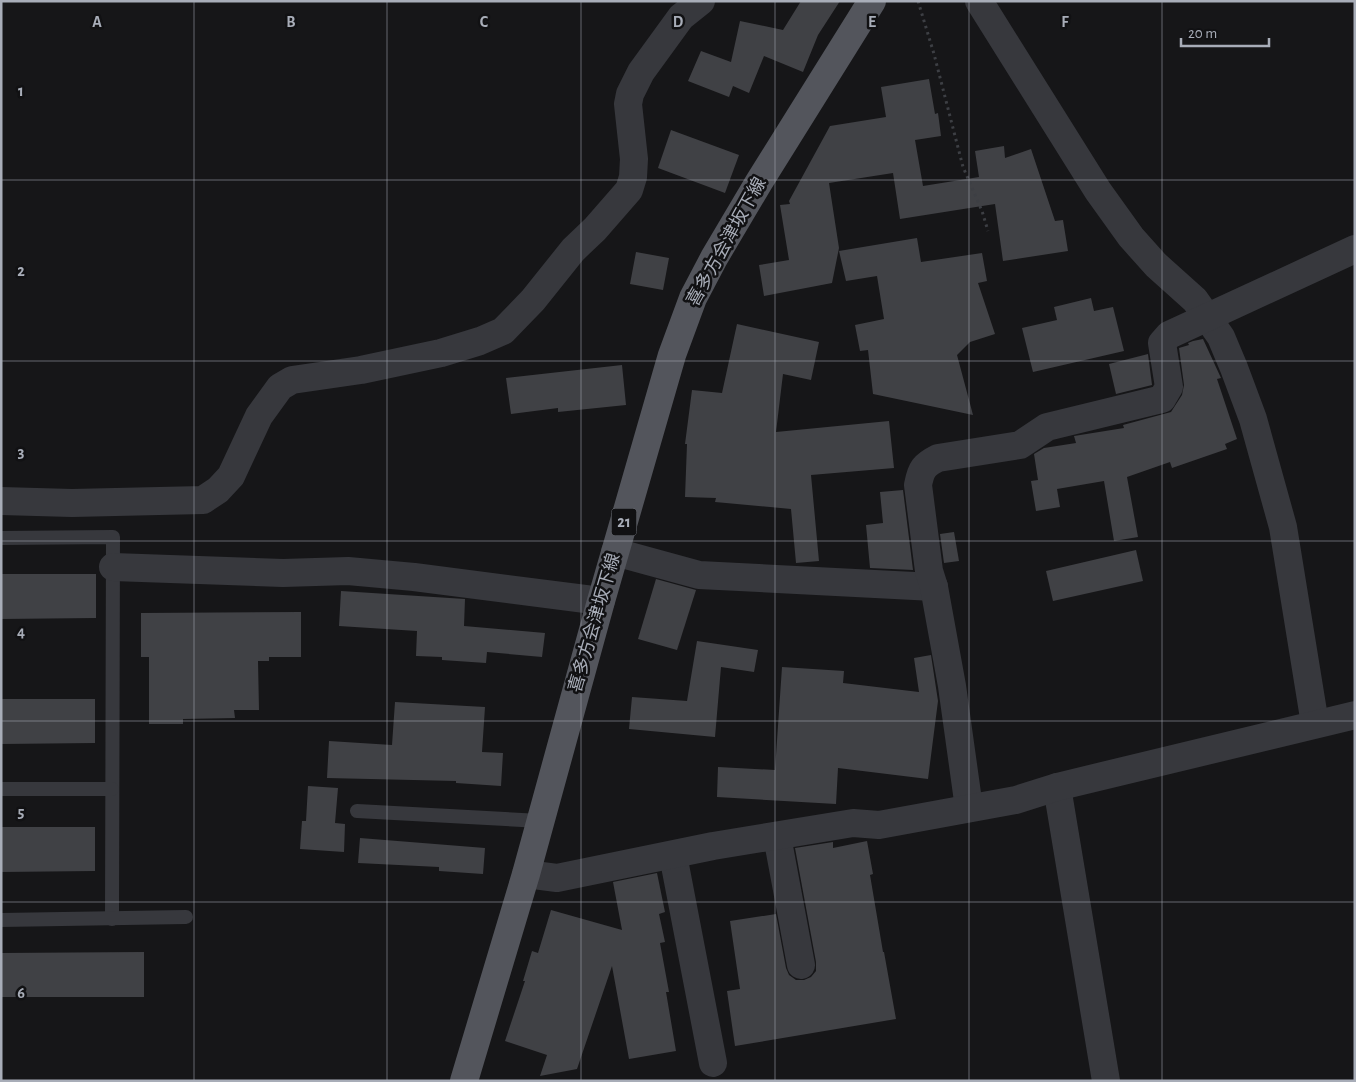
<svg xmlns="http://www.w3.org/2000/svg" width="1356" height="1082" viewBox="0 0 1356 1082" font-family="'Alegreya Sans','Noto Sans JP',sans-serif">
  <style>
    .building { fill: #404145 }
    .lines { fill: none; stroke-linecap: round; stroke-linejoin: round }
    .path { stroke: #3d3f44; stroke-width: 3; stroke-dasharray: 2.5 4; stroke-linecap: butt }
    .service { stroke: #37383d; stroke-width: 14 }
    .minor { stroke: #37383d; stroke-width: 28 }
    .primary { stroke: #53555c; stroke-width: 28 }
    .grid { fill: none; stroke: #a8adb8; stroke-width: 1; stroke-opacity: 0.55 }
    .labels { text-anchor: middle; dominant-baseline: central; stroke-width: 5; stroke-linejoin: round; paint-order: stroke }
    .shield { fill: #111113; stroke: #7b7e86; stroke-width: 1 }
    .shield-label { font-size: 16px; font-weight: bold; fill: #a8adb8 }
    .street-label { font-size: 18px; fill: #a8adb8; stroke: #111113 }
    .grid-label { font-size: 16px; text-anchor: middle; font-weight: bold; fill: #a8adb8; stroke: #111113; stroke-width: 5; stroke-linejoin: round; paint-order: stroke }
  </style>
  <rect width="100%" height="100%" fill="#161618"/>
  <g class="building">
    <path d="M801,1H840L818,35L803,72L764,56L749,93L733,86L729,97L688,81L701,51L731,62L740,21L783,30Z"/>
    <path d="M929,79L935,114L938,113L941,136L915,140L923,186L979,177L975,151L1004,146L1005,158L1031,149L1055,221L1063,220L1068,251L1003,261L995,204L900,219L893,173L829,183L839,248L832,283L764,296L759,265L789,260L780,205L790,204L789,201L830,126L886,117L881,87Z"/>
    <path d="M671,130L739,155L725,193L658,168Z"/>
    <path d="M917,238L921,262L982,253L987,281L978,283L995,334L970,342L957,355L973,415L873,394L868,350L860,351L855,325L884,319L877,276L846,281L839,251Z"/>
    <path d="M636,252L669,258L663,290L630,284Z"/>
    <path d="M1091,298L1094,311L1113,307L1124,351L1033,372L1022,328L1057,320L1054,307Z"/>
    <path d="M737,324L819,342L811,380L783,374L776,432L889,421L894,468L811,475L819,561L796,563L791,509L715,502L716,498L685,497L687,444H685L692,390L722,393Z"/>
    <path d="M1203,339L1221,378L1217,379L1237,439L1225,444L1227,449L1172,468L1170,462L1127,477L1138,537L1114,541L1104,481L1057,489L1060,507L1036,511L1031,481L1038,480L1034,454L1044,448L1076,443L1074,436L1124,428L1123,425L1171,412L1182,395L1184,385L1179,348L1189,345L1188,343L1193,341Z"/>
    <path d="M1148,354L1152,385L1116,394L1109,364Z"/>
    <path d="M622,365L626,405L558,412V408L511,414L506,378Z"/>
    <path d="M903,490L913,570L870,568L866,525L883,523L880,492Z"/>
    <path d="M954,532L959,561L944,563L940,534Z"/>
    <path d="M1136,550L1143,581L1053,601L1046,571Z"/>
    <path d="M1,574H96V618L1,619Z"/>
    <path d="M656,579L696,590L677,650L638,639Z"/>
    <path d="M341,591L465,599L464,626L545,633L542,657L487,652L486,663L442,660V657L416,656L417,631L339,626Z"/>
    <path d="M301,612V657H269V661H258L259,710H234L235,718L183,719V724H149V657H141V613Z"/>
    <path d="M697,641L758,650L754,672L721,667L715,737L629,729L632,697L687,701Z"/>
    <path d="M931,655L938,701L928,779L838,768L836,804L717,797L718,767L775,770L782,667L844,671L843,683L919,692L914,658Z"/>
    <path d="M1,699H95V743L1,744Z"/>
    <path d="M395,702L485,707L482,752L503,753L501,786L456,783V781L327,778L329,741L392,745Z"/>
    <path d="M308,786L338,788L335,823L345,824L344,852L300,849L302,821H306Z"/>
    <path d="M1,827H95V871L1,872Z"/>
    <path d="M360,838L485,848L483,874L439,871V867L358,863Z"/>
    <path d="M867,841L873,874L870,875L883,952H884L896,1019L735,1046L727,991L740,989L730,921L776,914L786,968L789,975L796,980H804L811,977L816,971V962L795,848L833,842V848Z"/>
    <path d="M657,873L665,912L659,914L665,942L660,943L669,992H666L676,1051L629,1059L612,966L577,1069L540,1076L547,1055L505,1041L525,981H523L532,951L538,953L551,910L622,930L613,882Z"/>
    <path d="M144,952V997H1V953Z"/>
  </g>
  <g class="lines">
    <path class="path" d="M918,1L934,54L963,167L982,211L988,231"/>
    <g class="service">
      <path d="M1,538L113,537L112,919"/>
      <path d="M1,789H112"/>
      <path d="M357,811L540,821"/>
      <path d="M1,920L186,917"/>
    </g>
    <g class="minor">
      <path d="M979,1L1098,191L1131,237L1156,265L1195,300L1221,337L1234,368L1253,419L1283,527L1315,724"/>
      <path d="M1,501L72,503L203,500L218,490L231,476L259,416L280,387L292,380L361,370L441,353L480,341L503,331L533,300L573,250L595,229L629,190L633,177L634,159L628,104L630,94L641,72L681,17L701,1"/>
      <path d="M615,552L699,575L934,587"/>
      <path d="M113,567L283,573L348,571L414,577L601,601"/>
      <path d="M1057,787L1106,1081"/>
      <path d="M969,808L952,686L934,587L929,571L918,485C921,469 924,465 938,458L1020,445L1047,427L1162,399L1169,387L1162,343L1169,335L1355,249"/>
      <path d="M777,836L801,965"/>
      <path d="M673,855L713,1063"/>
      <path d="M526,874L557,878L713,846L853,823L879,825L1016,800L1057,787L1355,715"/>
    </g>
    <path class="primary" d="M464,1081L526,874L601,601L672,355L693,298L714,258L759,182L872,1"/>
  </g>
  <path class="grid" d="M194,1V1081M387,1V1081M581,1V1081M775,1V1081M969,1V1081M1162,1V1081M1,180H1355M1,361H1355M1,541H1355M1,721H1355M1,902H1355"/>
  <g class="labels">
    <rect class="shield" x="611.5" y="508.5" width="25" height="27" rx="4"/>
    <g class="shield-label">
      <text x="624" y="522">21</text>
    </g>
    <g class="street-label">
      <text transform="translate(727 242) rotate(-61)">喜多方会津坂下線</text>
      <text transform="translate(595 623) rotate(-74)">喜多方会津坂下線</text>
    </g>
  </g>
  <g class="grid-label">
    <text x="97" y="27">A</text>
    <text x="291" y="27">B</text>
    <text x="484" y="27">C</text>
    <text x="678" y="27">D</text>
    <text x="872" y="27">E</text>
    <text x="1065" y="27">F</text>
    <text x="21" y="96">1</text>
    <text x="21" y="276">2</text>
    <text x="21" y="457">3</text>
    <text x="21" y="637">4</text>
    <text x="21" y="817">5</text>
    <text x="21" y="998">6</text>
  </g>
  <rect width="1356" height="1082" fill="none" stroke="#a8adb8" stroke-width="5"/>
  <path d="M1181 38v8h88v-8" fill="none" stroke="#a8adb8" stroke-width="2.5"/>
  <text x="1188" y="38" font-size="15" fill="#a8adb8" stroke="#111113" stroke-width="4" paint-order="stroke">20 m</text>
</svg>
